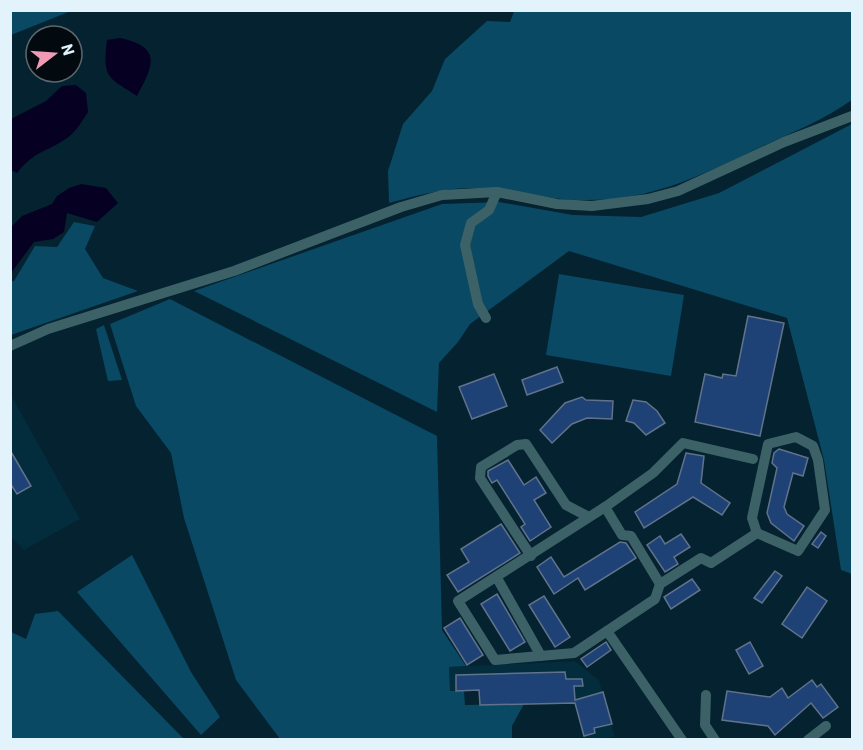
<svg xmlns="http://www.w3.org/2000/svg" width="863" height="750" viewBox="0 0 863 750" font-family="Barlow,sans-serif">
  <style>
    .built { fill: #032c3d }
    .green { fill: #094964 }
    .water { fill: #060022 }
    .building { fill: #1e4275; stroke: #61728b; stroke-width: 1.5 }
    .lines { fill: none; stroke-linecap: round; stroke-linejoin: round }
    .minor { stroke: #3c6267; stroke-width: 10 }
  </style>
  <rect width="100%" height="100%" fill="#04222f"/>
  <g class="built">
    <path d="M10,393L80,519L24,550L11,537Z"/>
    <path d="M575,661L599,680L615,737L585,739L575,703L480,705L478,690L450,691L449,667Z"/>
  </g>
  <g class="green">
    <path d="M11,10H71V11L11,35Z"/>
    <path d="M514,11H852V100C825,119 794,132 763,146C699,176 651,202 578,200C544,199 512,188 478,188C447,187 419,195 389,203L388,171L403,124L432,91L445,59L487,21L510,22Z"/>
    <path d="M852,124V574L841,570L824,460L787,318L569,251L470,324L458,342L439,363L437,412L194,291L442,204L499,202L573,215L641,217L719,193Z"/>
    <path d="M74,222L95,226L85,249L103,278L138,291L11,335V281H14L35,246L57,247Z"/>
    <path d="M559,274L684,295L671,376L546,355Z"/>
    <path d="M170,299L437,436L442,630L466,666L449,667L450,691H464L465,705L524,704L512,726V739H280L236,680L184,518L171,453L136,406L110,324Z"/>
    <path d="M104,325L122,380L108,381L96,329Z"/>
    <path d="M132,555L191,672L220,717L201,735L77,592Z"/>
    <path d="M58,611L184,739H11V632L26,639L35,614Z"/>
  </g>
  <g class="water">
    <path d="M120,38C162,47 154,65 137,96C109,77 102,80 107,40Z"/>
    <path d="M76,85L86,93L88,112C82,121 76,132 67,138C46,153 35,150 17,173L11,170V119L46,101L62,86Z"/>
    <path d="M81,184L106,188L118,203L97,222L67,213L64,232L53,239L34,242L11,273V227L22,216L52,204L57,196L69,188Z"/>
  </g>
  <g class="building">
    <path d="M748,316L784,323L760,436L695,422L705,374L722,378L723,374L736,376Z"/>
    <path d="M557,367L563,382L527,395L522,380Z"/>
    <path d="M494,374L507,406L472,419L459,387Z"/>
    <path d="M582,397L586,400L613,401L612,419L587,418L572,424L552,443L540,430L565,403Z"/>
    <path d="M633,400L646,402L657,411L665,423L646,435L634,423L626,421Z"/>
    <path d="M779,449L808,458L803,476L793,473L784,507L787,514L804,526L794,541L771,523L767,513L777,468L772,463L774,453Z"/>
    <path d="M10,450L31,486L17,494L10,483Z"/>
    <path d="M686,453L704,456L701,483L730,503L722,515L693,497L644,528L635,512L677,484Z"/>
    <path d="M508,460L524,485L536,477L546,493L534,500L551,527L530,541L521,527L525,524L497,480L492,483L488,476V471Z"/>
    <path d="M501,524L520,553L458,592L447,575L469,562L461,549Z"/>
    <path d="M821,532L826,536L818,548L812,544Z"/>
    <path d="M681,534L690,547L674,557L678,564L665,572L647,545L660,536L665,544Z"/>
    <path d="M620,542L626,543L636,558L585,590L578,578L554,594L537,567L551,557L564,577Z"/>
    <path d="M775,571L782,576L762,603L754,598Z"/>
    <path d="M692,579L700,590L671,609L664,597Z"/>
    <path d="M807,587L827,601L802,638L782,624Z"/>
    <path d="M497,594L525,642L510,651L481,604Z"/>
    <path d="M544,596L570,637L555,647L529,605Z"/>
    <path d="M460,618L483,655L467,665L444,628Z"/>
    <path d="M606,642L611,650L587,667L581,659Z"/>
    <path d="M750,642L763,666L749,674L736,650Z"/>
    <path d="M565,672L566,679H582L583,686H574L575,700L603,692L612,724L594,728L595,733L584,736L575,703L480,705L479,690L456,691V675Z"/>
    <path d="M812,680L817,687L821,684L838,707L823,718L811,703L775,735L768,726L722,720L727,691L770,697L782,688L788,698Z"/>
  </g>
  <g class="lines">
    <g class="minor">
      <path d="M486,318L478,304L465,245L471,223L489,210L497,192"/>
      <path d="M10,346L48,329L234,271L401,207L442,195L497,192L557,204L592,206L648,199L678,191L784,142L852,116"/>
      <path d="M753,459L683,443L653,473L605,507L458,601L495,660L574,653L655,599L660,584L701,558L711,563L757,533L752,518L768,444L796,437L813,446L818,460L825,510L798,551L757,533"/>
      <path d="M605,507L622,535L631,536L660,584"/>
      <path d="M531,556L480,478L481,467L517,445L526,444L566,505L587,516"/>
      <path d="M497,578L541,656"/>
      <path d="M607,631L682,740"/>
      <path d="M706,695L705,725L715,740"/>
      <path d="M808,740L826,726"/>
    </g>
  </g>
  <rect width="863" height="750" fill="none" stroke="#e2f3fc" stroke-width="24"/>
  <g transform="translate(54 54) rotate(73)"><circle r="28" fill="#020a10" stroke="#5c676e" stroke-width="1.5"/>
  <path d="M0-4.5L10 22L0 15L-10 22Z" fill="#f09ab5"/>
  <text y="-9" font-size="16" font-weight="bold" text-anchor="middle" fill="#e2f3fc">N</text>
  </g>
</svg>
